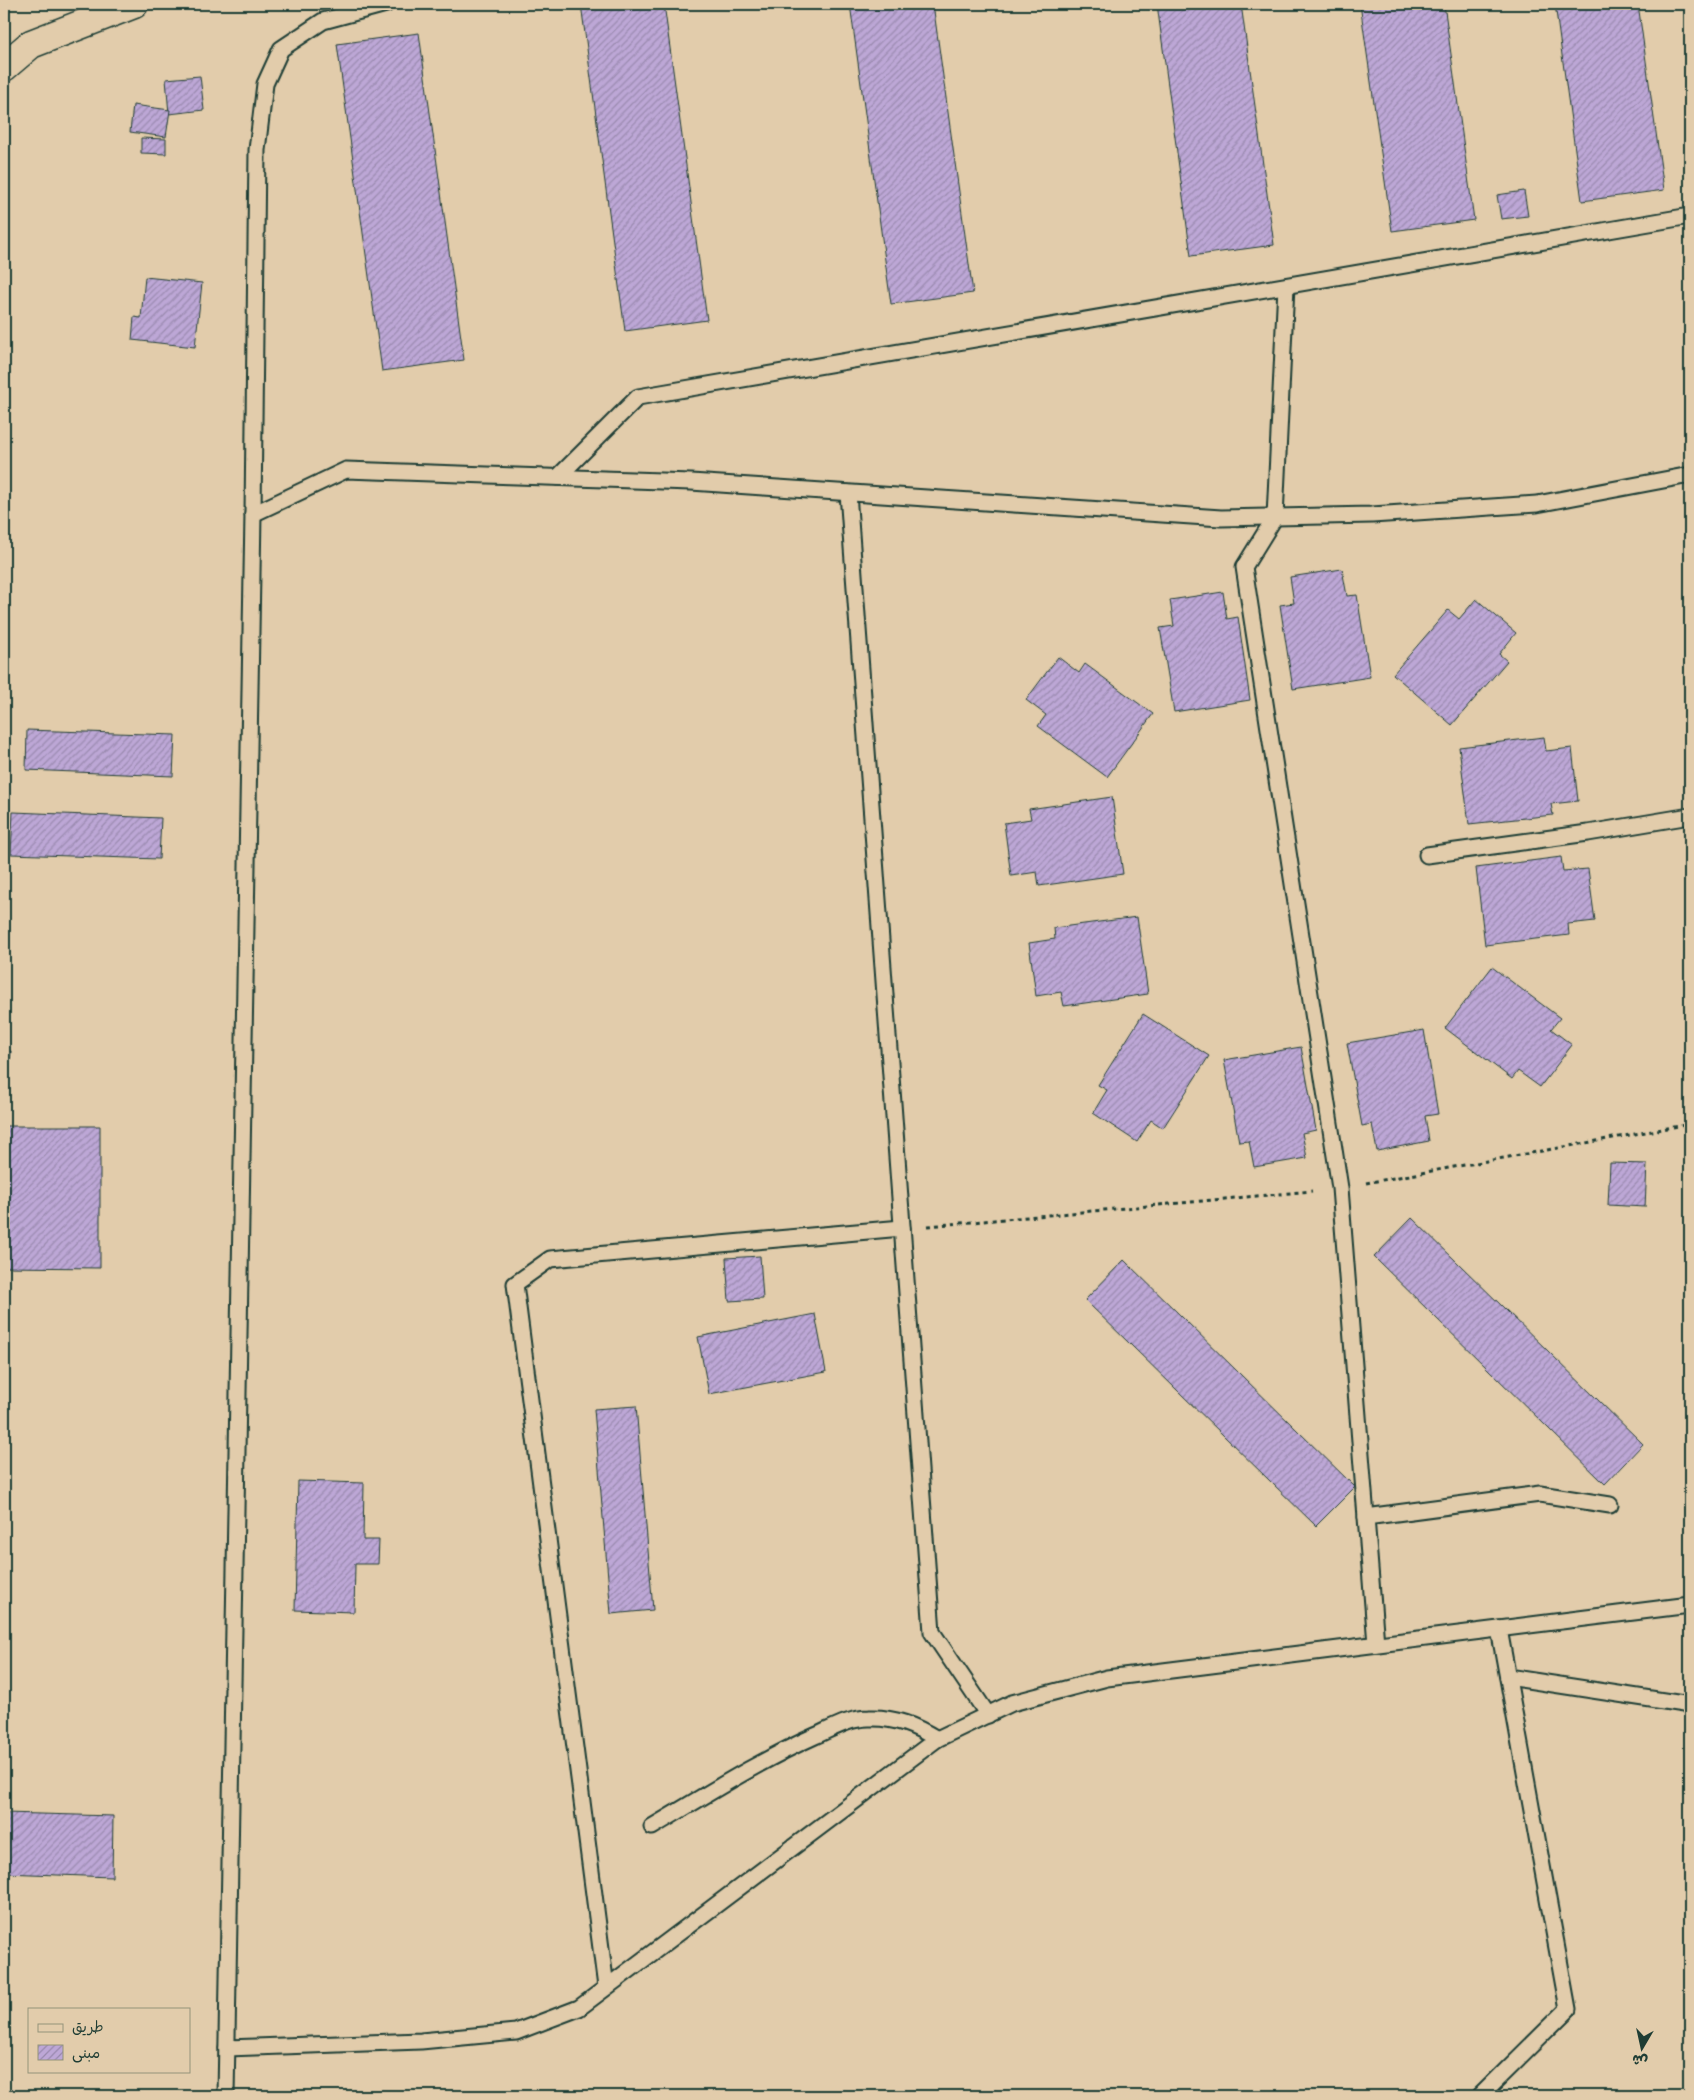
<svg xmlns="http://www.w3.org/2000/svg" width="1694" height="2100" viewBox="0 0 1694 2100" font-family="'Balsamiq Sans','Playpen Sans Arabic',sans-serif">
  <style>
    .building { fill: url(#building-hatch); stroke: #1f3d34 }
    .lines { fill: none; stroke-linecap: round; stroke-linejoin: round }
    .lane-casing { stroke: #1f3d34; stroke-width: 19 }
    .secondary-casing { stroke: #1f3d34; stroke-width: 31 }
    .path { stroke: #1f3d34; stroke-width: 3; stroke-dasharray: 4 4; stroke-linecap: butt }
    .lane { stroke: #e2ccab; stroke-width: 15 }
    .secondary { stroke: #e2ccab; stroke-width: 28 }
  </style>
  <defs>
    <pattern id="building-hatch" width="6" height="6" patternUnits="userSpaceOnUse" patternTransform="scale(1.25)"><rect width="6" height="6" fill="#bda7d6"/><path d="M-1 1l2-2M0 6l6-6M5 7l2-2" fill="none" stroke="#9989ae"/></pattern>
  </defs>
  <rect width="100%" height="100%" fill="#e2ccab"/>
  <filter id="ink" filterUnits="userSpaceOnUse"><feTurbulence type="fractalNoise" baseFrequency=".02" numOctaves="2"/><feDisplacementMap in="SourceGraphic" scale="10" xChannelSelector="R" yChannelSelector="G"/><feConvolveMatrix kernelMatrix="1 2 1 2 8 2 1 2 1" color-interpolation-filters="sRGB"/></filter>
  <g filter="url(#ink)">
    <g class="building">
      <path d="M581,4H664L707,320L625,331Z"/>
      <path d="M850,4H933L973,293L891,304Z"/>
      <path d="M1157,4H1241L1274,245L1191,256Z"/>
      <path d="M1360,4H1444L1474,220L1392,231Z"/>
      <path d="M1555,4H1638L1664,190L1582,201Z"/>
      <path d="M419,33L464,360L382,371L337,44Z"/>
      <path d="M200,76L204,110L169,114L166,79Z"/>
      <path d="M133,105L170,110L166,137L130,132Z"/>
      <path d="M141,138L166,139V154L141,153Z"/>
      <path d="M1524,191L1528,216L1501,219L1497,195Z"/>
      <path d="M145,277L202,283L195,347L132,340L134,317L141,318Z"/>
      <path d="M1342,569L1347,596L1357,595L1370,677L1293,689L1280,605L1294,603L1290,577Z"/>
      <path d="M1223,592L1227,619L1238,617L1250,700L1174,712L1160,628L1174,626L1170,600Z"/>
      <path d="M1476,599L1516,633L1499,654L1507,661L1452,725L1393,674L1448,610L1459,619Z"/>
      <path d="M1058,657L1079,673L1085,664L1153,714L1107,777L1038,726L1046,715L1026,700Z"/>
      <path d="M27,730L175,735L173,776L26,770Z"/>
      <path d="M1544,737L1546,751L1572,748L1578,801L1551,804L1553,815L1469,824L1459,747Z"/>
      <path d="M1112,797L1123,874L1039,886L1037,872L1011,876L1004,823L1031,819L1029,809Z"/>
      <path d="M13,812L161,818L159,859L11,854Z"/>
      <path d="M1561,857L1563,871L1588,869L1595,921L1568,924L1569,935L1485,945L1476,868Z"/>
      <path d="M1137,917L1148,994L1064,1006L1061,992L1036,996L1029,943L1055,939L1054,928Z"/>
      <path d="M1492,967L1560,1018L1551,1029L1572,1045L1540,1087L1518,1071L1512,1079L1445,1028Z"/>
      <path d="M1143,1014L1209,1056L1163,1128L1151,1120L1137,1142L1093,1113L1107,1090L1098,1085Z"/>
      <path d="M1424,1030L1438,1114L1425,1116L1429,1141L1377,1151L1372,1124L1362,1126L1347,1043Z"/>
      <path d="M1301,1047L1316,1130L1302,1133L1307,1158L1254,1167L1249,1141L1239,1142L1224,1060Z"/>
      <path d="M4,1051H11L6,1109H4Z"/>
      <path d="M4,1126H100V1268L4,1267Z"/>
      <path d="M1610,1163L1647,1164L1645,1207L1608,1205Z"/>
      <path d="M1412,1218L1643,1444L1605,1484L1374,1257Z"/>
      <path d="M760,1256L763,1299L729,1301L726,1258Z"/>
      <path d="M1124,1260L1355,1487L1316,1526L1085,1300Z"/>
      <path d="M815,1314L826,1372L709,1394L698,1337Z"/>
      <path d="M636,1406L653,1610L611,1614L594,1409Z"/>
      <path d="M298,1481L364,1483L363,1540H379L378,1564H355L354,1612L295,1610Z"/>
      <path d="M4,1813L113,1816L112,1877L4,1873Z"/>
    </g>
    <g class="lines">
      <defs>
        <g id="lane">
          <path d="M1286,286L1275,517L1244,567L1340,1188L1376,1644"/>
          <path d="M558,477L638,397L1690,216"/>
          <path d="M848,493L932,1632L988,1715"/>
          <path d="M253,514L346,470L691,482L1221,518L1372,515L1537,504L1690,475"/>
          <path d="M1427,855L1588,833L1690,816"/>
          <path d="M1366,1517L1540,1494L1610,1505"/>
          <path d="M1508,1677L1690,1705"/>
          <path d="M652,1827C706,1795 759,1761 815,1736C833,1728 850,1718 869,1718C895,1717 916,1726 937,1739"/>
          <path d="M606,1987L515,1284L550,1259L902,1228"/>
          <path d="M227,2048L421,2041L516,2032L579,2008L937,1739L1012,1703L1107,1678L1690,1605"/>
          <path d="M226,2096L253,514L257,150L265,84L281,49L323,21L386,4"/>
          <path d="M1480,2096L1568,2009L1499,1629"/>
        </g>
        <path id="secondary" d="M4,67L31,44L134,4"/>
      </defs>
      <use href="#lane" class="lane-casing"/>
      <use href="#secondary" class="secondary-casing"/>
      <g class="path">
        <path d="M1366,1183L1690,1124"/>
        <path d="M928,1226L1312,1191"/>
      </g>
      <use href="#lane" class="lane"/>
      <use href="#secondary" class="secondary"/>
    </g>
  </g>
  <rect width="1694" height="2100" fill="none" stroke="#e2ccab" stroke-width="20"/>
  <rect x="10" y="10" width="1674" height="2080" fill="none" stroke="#1f3d34" stroke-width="2" filter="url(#ink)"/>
  <rect x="28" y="2008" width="162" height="65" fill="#e2ccab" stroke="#94937b"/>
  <rect x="38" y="2024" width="25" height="8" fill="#e2ccab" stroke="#94937b"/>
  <text x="72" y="2032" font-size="15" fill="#1f3d34">طريق</text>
  <rect x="38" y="2045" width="25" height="15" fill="url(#building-hatch)" stroke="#94937b"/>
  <text x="72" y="2058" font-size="15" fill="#1f3d34">مبنى</text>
  <g transform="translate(1642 2048) rotate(189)" stroke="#e2ccab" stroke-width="4" paint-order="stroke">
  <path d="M0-4L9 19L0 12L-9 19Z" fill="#1f3d34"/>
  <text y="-8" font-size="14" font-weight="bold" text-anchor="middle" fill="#1f3d34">ش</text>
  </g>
</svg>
